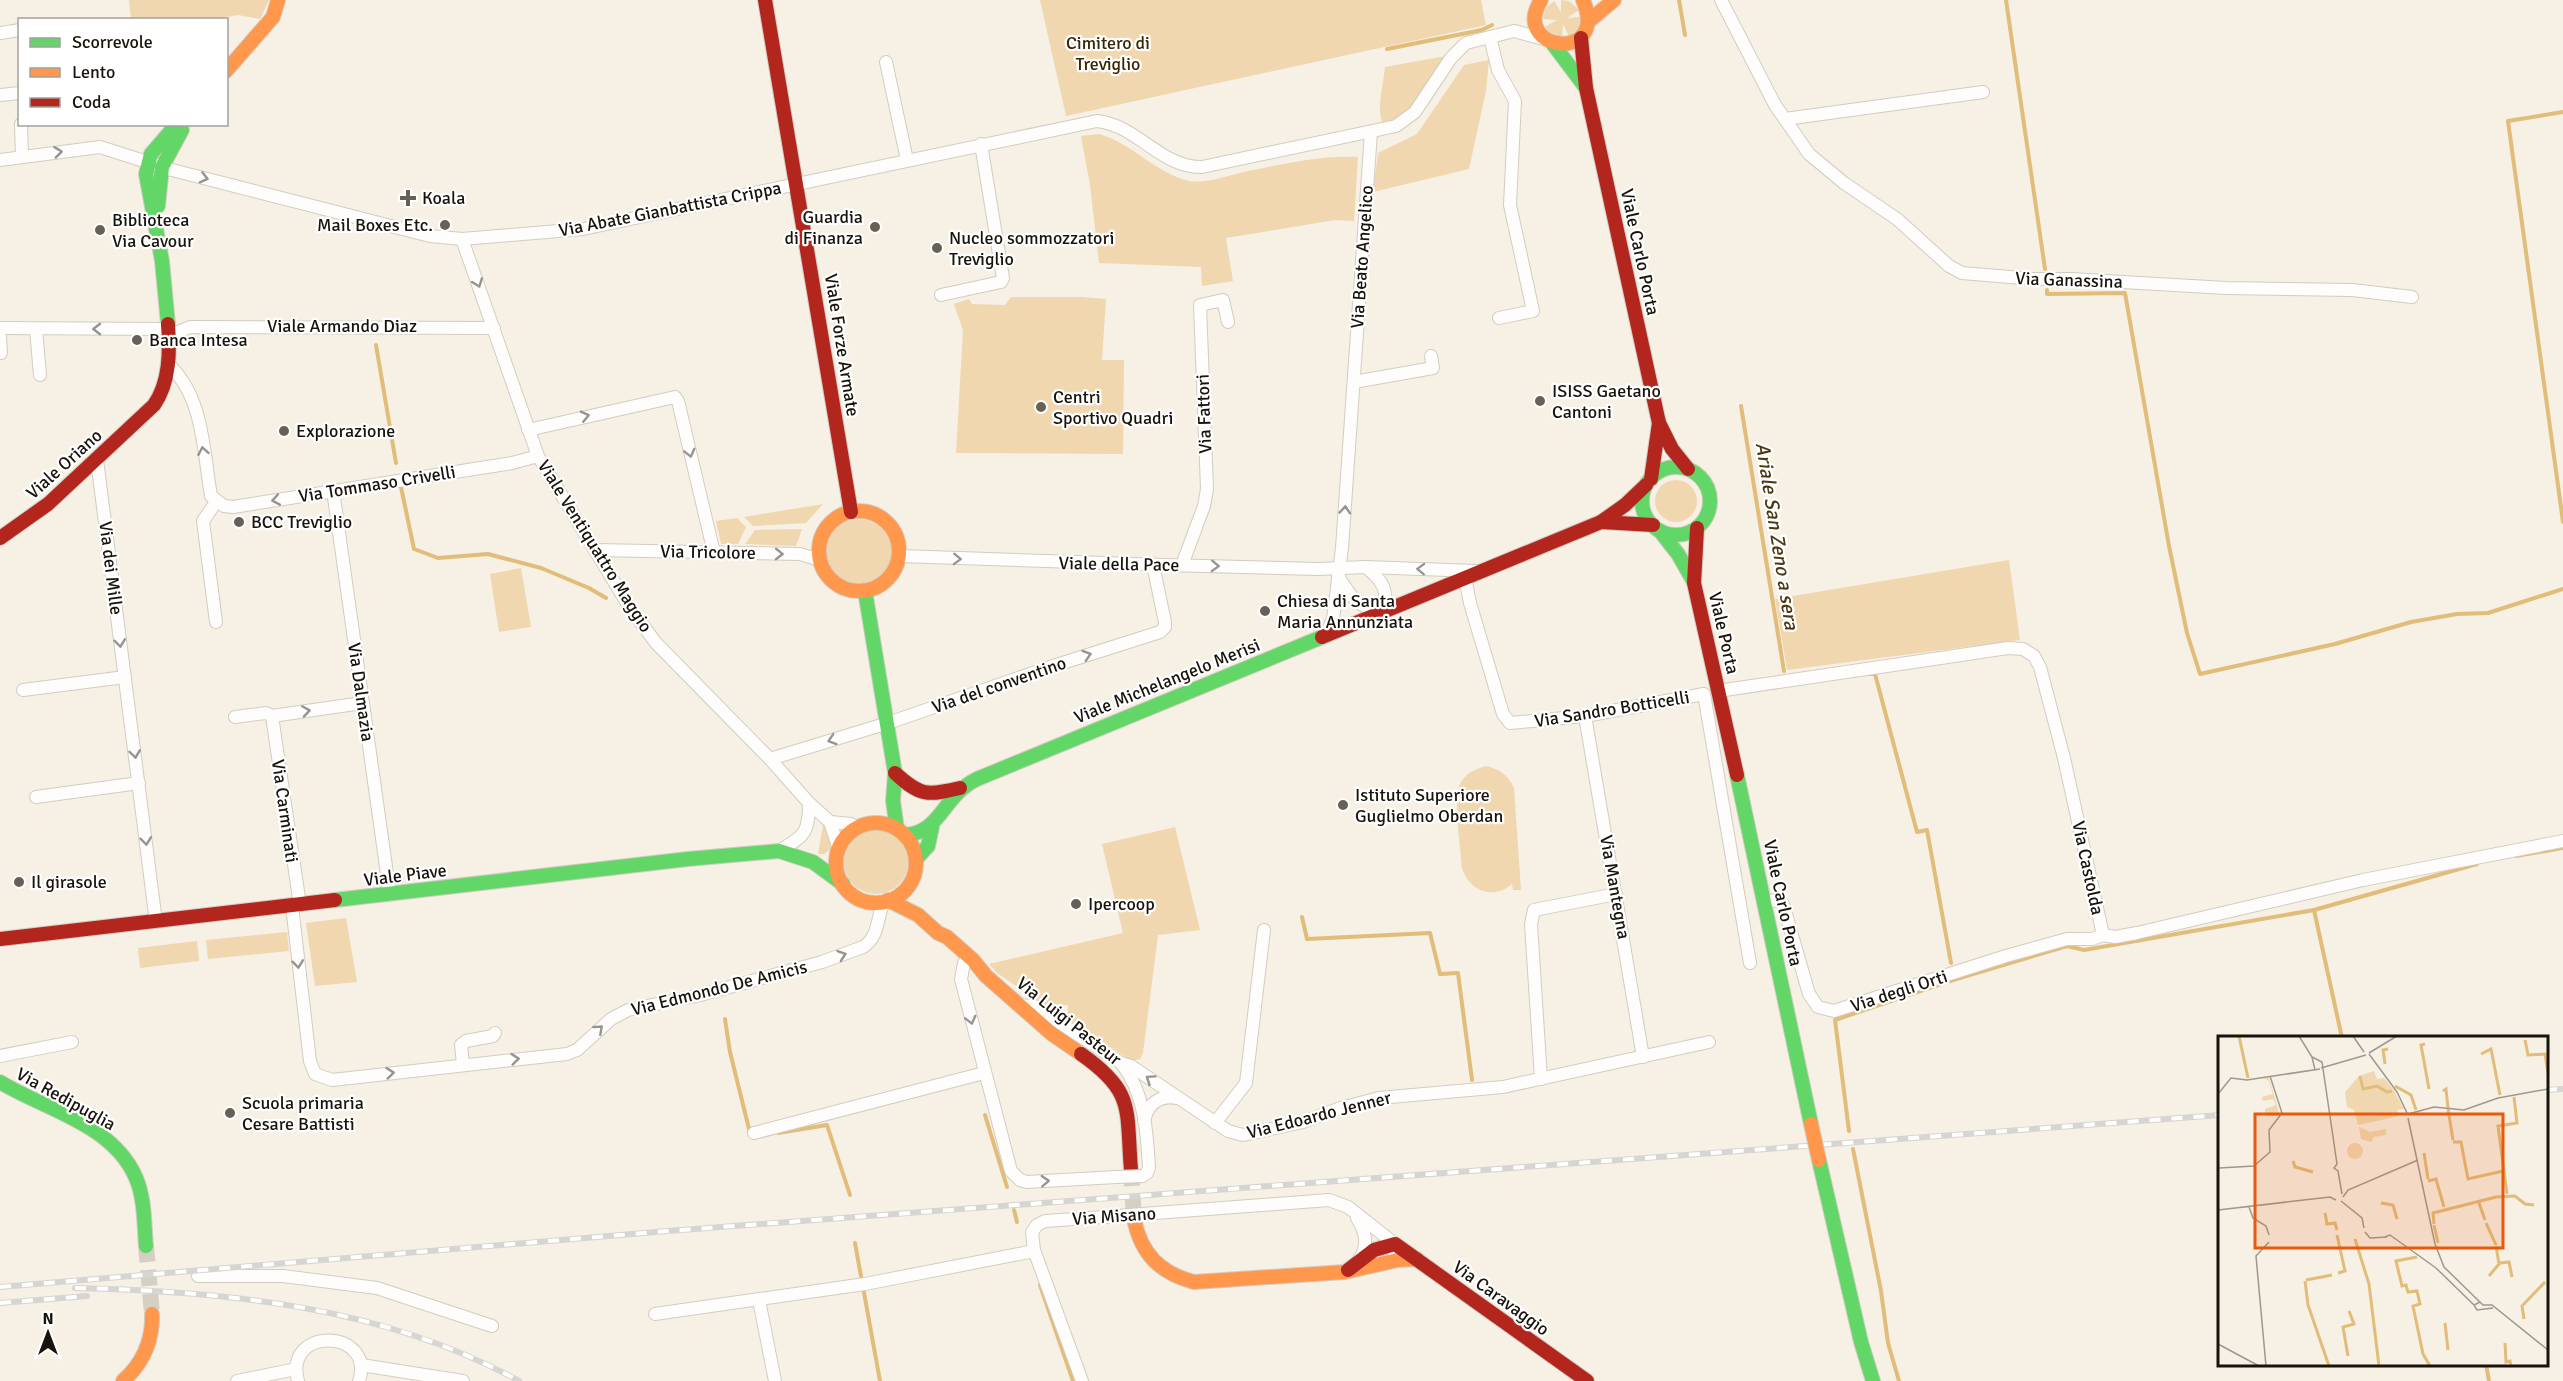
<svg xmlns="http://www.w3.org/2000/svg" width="2563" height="1381" viewBox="0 0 2563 1381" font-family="Signika,sans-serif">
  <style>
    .green { fill: #f0d7af }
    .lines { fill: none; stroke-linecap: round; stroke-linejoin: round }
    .stream { stroke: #e2bc79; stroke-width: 4 }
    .secondary-tunnel { stroke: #d5cfc4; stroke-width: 16; stroke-dasharray: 16 8; stroke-linecap: butt }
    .street-casing { stroke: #d2ccc2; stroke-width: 14 }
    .fast-casing { stroke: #d2ccc2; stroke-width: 16 }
    .slow-casing { stroke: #d2ccc2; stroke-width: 16 }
    .jam-casing { stroke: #d2ccc2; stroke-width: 16 }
    .street { stroke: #fefdfb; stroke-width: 12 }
    .fast { stroke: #63d668; stroke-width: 14 }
    .slow { stroke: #ff974d; stroke-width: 14 }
    .jam { stroke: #b3261e; stroke-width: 14 }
    .rail-casing { stroke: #d7d5d1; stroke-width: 6 }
    .rail { stroke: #fff; stroke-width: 4; stroke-dasharray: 11; stroke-linecap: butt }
    .street-bridge-casing { stroke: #d2ccc2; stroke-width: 14; stroke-linecap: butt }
    .slow-bridge-casing { stroke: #d2ccc2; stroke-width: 16; stroke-linecap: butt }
    .street-bridge { stroke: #fefdfb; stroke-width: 12 }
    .slow-bridge { stroke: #ff974d; stroke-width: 14 }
    .oneway { stroke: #97948f }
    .poi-dot { fill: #666157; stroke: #fff; stroke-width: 2 }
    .labels { text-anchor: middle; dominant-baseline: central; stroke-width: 4.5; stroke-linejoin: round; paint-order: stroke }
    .park-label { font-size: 18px; fill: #3a2500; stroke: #fff }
    .poi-label { font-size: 18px; fill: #19140b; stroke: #fff; text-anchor: start }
    .street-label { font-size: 18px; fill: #19140b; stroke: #fff }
    .water-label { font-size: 20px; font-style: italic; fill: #4d3711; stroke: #fff }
    .inset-river { fill: none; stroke: #e2bc79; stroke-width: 3 }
    .inset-road { fill: none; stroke: #9e988e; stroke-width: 1.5 }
    .view { fill: #e8590c; fill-opacity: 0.15; stroke: #e8590c; stroke-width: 3 }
    .inset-edge { fill: none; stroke: #19140b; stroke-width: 3 }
  </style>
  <rect width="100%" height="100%" fill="#f6f0e5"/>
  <g class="green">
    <path d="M129,0H269L260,19L238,15L209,20L131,19Z"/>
    <path d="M1040,0H1481L1486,25L1066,116Z"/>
    <path d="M1561,0L1569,1L1579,10L1567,18L1581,17L1578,28L1569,36L1563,24L1562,37L1549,32L1545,27L1557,20L1543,19L1545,9L1554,1L1561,12Z"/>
    <path d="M1446,56L1407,116L1384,124C1375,114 1384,81 1385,67Z"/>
    <path d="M1489,60L1486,91L1469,169L1373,192L1378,153L1417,134L1464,65Z"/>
    <path d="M1099,134C1132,143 1155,173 1189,181C1206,184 1230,175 1248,171C1284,164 1321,155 1358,157L1354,221L1335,220L1226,238L1233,281L1202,286L1201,267L1099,263L1090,185L1081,136Z"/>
    <path d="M1011,297H1081L1106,299L1102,360H1124L1123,454L956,453L963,330L954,304L969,299L972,304L1005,305Z"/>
    <circle cx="1676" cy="501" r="21"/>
    <path d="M823,504L806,523L753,526L744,517Z"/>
    <path d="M737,518L746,527L738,544H721L716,521Z"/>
    <circle cx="859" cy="552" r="33"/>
    <path d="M802,529L796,546L745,544L755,530Z"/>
    <path d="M2009,560L2020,640L1787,670L1775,599Z"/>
    <path d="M521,568L531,627L499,632L490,574Z"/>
    <path d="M1486,766C1501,770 1508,775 1514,788L1521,890H1513L1512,884C1493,900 1471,892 1462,869C1461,849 1453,802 1460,784C1465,773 1476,769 1486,766Z"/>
    <path d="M823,825C831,831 832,838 831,849L824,854H818Z"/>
    <path d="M1175,827L1200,930L1158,935L1143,1053L1140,1059L1132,1061L1067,1019L1068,1005L1059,1006L1056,1013L997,973L989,964L1123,933L1102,844Z"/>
    <circle cx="876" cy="862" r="32"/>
    <path d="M346,918L357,982L315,986L306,923Z"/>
    <path d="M287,932L289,951L208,959L206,940Z"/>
    <path d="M197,941L199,961L140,968L138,948Z"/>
  </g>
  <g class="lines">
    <g class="stream">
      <path d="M1679,0L1685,35"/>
      <path d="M2006,0L2045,269"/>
      <path d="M1387,49L1482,30L1492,25"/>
      <path d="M2563,112L2508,121L2563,522"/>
      <path d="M2047,290V294L2125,293L2169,546L2187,633L2200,674L2335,644L2411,622L2457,614L2488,613L2563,589"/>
      <path d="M376,345L396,463"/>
      <path d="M1741,406L1784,671"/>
      <path d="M401,487L414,549L438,558L488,554L541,568L589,588L606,598"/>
      <path d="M1868,674H1875L1917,832L1927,830L1951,963"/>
      <path d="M2516,856L2563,848"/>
      <path d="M2314,910L2342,1038"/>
      <path d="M1302,917L1307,939L1430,933L1440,974L1458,973L1472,1080"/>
      <path d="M725,1019L730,1052L750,1133"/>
      <path d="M985,1115L1007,1187"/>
      <path d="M1849,1131L1835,1020L1953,980L2067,946L2084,950L2314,910L2477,864"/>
      <path d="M778,1133L827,1125L850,1195"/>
      <path d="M1853,1149L1881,1291L1888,1343L1899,1381"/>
      <path d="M1014,1210L1017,1222"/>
      <path d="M855,1243L880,1381"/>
      <path d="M1040,1285L1073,1381"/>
      <path d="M2486,1364L2489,1381"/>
    </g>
    <g class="secondary-tunnel">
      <path d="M1131,1170L1134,1219"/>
      <path d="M146,1246L152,1314"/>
    </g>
    <defs>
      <g id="street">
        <path d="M1721,0L1775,105L1809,154L1844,183L1897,219L1949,266L1962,273L2034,279H2071L2226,288L2352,290L2412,297"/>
        <path d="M0,33L20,30"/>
        <path d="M1490,37L1498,70L1515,101L1510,205L1533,311L1499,318"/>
        <path d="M886,62L907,160"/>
        <path d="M0,95L20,93"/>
        <path d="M1785,119L1983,92"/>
        <path d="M21,124L22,156"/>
        <path d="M0,160L100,147L172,170L430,236L462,239L583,229L1097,121C1137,125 1161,168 1202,167L1396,126L1415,112L1451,58L1466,43L1514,31L1544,39"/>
        <path d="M462,239L538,456L630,608L656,643L770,759L809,803L830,822L839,849"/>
        <path d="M941,295L1001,282L1003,278L981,144"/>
        <path d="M0,328L168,329"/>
        <path d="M36,329L40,375"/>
        <path d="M169,336L190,327L494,328"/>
        <path d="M0,337L1,353"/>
        <path d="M167,363C204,396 203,450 211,496L224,506L233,507L512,463L538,456"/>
        <path d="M1354,382L1433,368L1431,356"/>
        <path d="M528,430L675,397L678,401L714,553"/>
        <path d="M97,460L156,922"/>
        <path d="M333,490L390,895"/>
        <path d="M595,550L800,554L820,560"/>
        <path d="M899,556L1165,565L1318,569L1366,567L1476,571"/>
        <path d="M1182,565L1204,506L1207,489L1200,305L1223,300L1228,322"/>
        <path d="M1338,576C1351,597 1356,606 1381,612C1391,592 1382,580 1366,567"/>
        <path d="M1465,577L1470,603L1503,714L1510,723L1585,716L1704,694L1750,963"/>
        <path d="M216,622L203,521L216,502"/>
        <path d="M1326,634L1333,619L1342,548L1371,132"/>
        <path d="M23,690L125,677"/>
        <path d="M1718,691L2008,648L2023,649L2034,656L2040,667L2064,758L2103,935L2115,937L2137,933L2363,880L2563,841"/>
        <path d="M1585,716L1643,1057"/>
        <path d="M235,717L266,713L272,716"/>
        <path d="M770,759L888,723L1050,667L1160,632L1165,627V622L1153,565"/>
        <path d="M36,797L139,783"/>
        <path d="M830,822L851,824L856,828"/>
        <path d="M779,851C804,836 809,834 809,803"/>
        <path d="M1765,902L1776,900L1783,904L1809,994L1818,1007L1834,1011L2006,956L2067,939H2092L2103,935"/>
        <path d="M300,905L272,716L362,703"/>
        <path d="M292,906L310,1061L315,1074L332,1080L567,1054L577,1050L611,1019L628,1010L700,995L822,962L863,947C880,936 876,918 884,902"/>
        <path d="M964,963L961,979L1011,1171L1020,1180L1027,1182L1116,1177"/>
        <path d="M1018,1005L1034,1006L1121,1063C1145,1092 1147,1133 1149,1168L1147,1173L1142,1176"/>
        <path d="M0,1056L72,1042"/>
        <path d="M1121,1063L1131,1066L1228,1131L1243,1135L1303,1122L1341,1108L1379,1098L1503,1087L1709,1042"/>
        <path d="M463,1065L461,1045L466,1041L493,1036L495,1033"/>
        <path d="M1541,1079L1531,924L1534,910L1616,894"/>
        <path d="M1144,1121C1148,1103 1160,1095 1177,1098"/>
        <path d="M1215,1123L1246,1083L1264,930"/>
        <path d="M754,1133L984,1073"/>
        <path d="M1142,1214L1329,1200L1348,1207L1395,1244L1393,1250"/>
        <path d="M1357,1218C1366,1233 1369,1245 1359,1260"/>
        <path d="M198,1276H283L377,1288L492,1326"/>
        <path d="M759,1300L775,1381"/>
        <path d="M655,1314L865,1284L1029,1252"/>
        <path d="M361,1365L463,1381"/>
        <path d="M237,1381L296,1369"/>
        <path d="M298,1381C283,1325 376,1329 359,1381"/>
        <path d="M1082,1381L1034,1250L1032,1232L1037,1225L1045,1221L1118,1216"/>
      </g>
      <g id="fast">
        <path d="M1553,44L1586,88"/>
        <path d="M158,206L162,167L182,130"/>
        <path d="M168,324L162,261L146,174L151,154L177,124"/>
        <circle cx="1676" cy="501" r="34"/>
        <path d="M1660,531L1678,554L1694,582"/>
        <path d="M865,591L895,773L893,801L897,829"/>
        <path d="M1737,775L1811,1124"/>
        <path d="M905,835C942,832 942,796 977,779L1322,637"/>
        <path d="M916,859L928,846L932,827"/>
        <path d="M335,900L688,859L779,851L813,862L843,884"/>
        <path d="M0,1082C46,1110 113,1124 136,1178C145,1199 144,1224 146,1246"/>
        <path d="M1819,1160L1861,1342L1873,1381"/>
      </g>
      <g id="slow">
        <path d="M1541,0C1509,52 1610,64 1583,0"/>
        <path d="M1589,21L1614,0"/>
        <path d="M226,71L273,17L278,0"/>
        <circle cx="859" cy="551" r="40"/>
        <circle cx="876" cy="863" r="40"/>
        <path d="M888,900L918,915L938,933L947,937L973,960L986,976L1052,1034L1081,1054"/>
        <path d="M1134,1219C1141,1254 1160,1273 1194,1282L1345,1272L1398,1260L1417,1259"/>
        <path d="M123,1381C143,1363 153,1342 152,1314"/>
      </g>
      <g id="jam">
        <path d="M765,0L851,512"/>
        <path d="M1581,38L1586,88L1659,423L1672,449L1688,469"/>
        <path d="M1651,479L1659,423"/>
        <path d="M1601,522L1653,525"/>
        <path d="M1697,528L1694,583L1737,775"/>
        <path d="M0,538L48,504L154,405C170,382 170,351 168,324"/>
        <path d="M1322,637L1601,522L1625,505L1646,485"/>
        <path d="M895,773C920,796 927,796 960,788"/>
        <path d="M0,939L335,900"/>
        <path d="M1081,1054C1135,1092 1126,1108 1131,1170"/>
        <path d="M1348,1270L1374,1250L1395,1244L1587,1381"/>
      </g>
    </defs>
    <use href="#street" class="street-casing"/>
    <use href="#fast" class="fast-casing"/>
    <use href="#slow" class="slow-casing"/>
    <use href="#jam" class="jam-casing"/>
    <use href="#street" class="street"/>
    <use href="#fast" class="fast"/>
    <use href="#slow" class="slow"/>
    <use href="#jam" class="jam"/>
    <defs>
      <g id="rail">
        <path d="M2546,1090L2563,1089"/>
        <path d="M0,1287L668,1231L2220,1115"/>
        <path d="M75,1288C226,1291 385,1307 519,1381"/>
        <path d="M0,1303L87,1296"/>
      </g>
    </defs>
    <use href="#rail" class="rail-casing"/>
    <use href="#rail" class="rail"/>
    <defs>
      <g id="street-bridge">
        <path d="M1116,1177L1142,1176"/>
        <path d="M1118,1216L1142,1214"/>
      </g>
      <path id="slow-bridge" d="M1811,1124L1819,1160"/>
    </defs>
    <use href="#street-bridge" class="street-bridge-casing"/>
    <use href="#slow-bridge" class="slow-bridge-casing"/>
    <use href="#street-bridge" class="street-bridge"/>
    <use href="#slow-bridge" class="slow-bridge"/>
  </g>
  <defs><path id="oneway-chevron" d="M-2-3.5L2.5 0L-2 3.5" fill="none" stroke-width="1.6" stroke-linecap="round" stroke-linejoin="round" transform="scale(1.5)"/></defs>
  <g class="oneway">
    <use href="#oneway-chevron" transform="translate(58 152) rotate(-7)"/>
    <use href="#oneway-chevron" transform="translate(204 178) rotate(14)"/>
    <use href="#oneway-chevron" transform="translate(478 283) rotate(70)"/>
    <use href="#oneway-chevron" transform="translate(97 329) rotate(-180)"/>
    <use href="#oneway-chevron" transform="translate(585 416) rotate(-13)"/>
    <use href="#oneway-chevron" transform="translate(203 451) rotate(-100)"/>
    <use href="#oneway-chevron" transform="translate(690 453) rotate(76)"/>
    <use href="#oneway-chevron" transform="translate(276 500) rotate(170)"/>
    <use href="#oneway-chevron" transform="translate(1345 510) rotate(-86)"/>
    <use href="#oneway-chevron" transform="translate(779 554) rotate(1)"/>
    <use href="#oneway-chevron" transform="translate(957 559) rotate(2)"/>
    <use href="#oneway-chevron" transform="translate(1215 566) rotate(2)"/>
    <use href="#oneway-chevron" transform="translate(1421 569) rotate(-178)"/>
    <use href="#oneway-chevron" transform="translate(120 643) rotate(83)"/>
    <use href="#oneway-chevron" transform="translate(1087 655) rotate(-18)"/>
    <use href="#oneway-chevron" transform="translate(306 711) rotate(-9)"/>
    <use href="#oneway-chevron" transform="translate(832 740) rotate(162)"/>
    <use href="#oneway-chevron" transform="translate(135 754) rotate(82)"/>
    <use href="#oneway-chevron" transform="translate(146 841) rotate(83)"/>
    <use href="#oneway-chevron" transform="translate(842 955) rotate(-19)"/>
    <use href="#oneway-chevron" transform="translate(298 964) rotate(83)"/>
    <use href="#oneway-chevron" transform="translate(971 1020) rotate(76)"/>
    <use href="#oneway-chevron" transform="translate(599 1029) rotate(-42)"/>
    <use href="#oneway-chevron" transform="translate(515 1059) rotate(-6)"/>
    <use href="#oneway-chevron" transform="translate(390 1073) rotate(-6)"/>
    <use href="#oneway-chevron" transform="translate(1150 1079) rotate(-146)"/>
    <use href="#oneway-chevron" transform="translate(1045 1181) rotate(-3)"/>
  </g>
  <g class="poi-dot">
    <path d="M405 189h6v6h6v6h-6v6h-6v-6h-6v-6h6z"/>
    <circle cx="445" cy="225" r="6"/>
    <circle cx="875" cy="227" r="6"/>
    <circle cx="100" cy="230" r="6"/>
    <circle cx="937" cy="248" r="6"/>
    <circle cx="137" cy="340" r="6"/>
    <circle cx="1540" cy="401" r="6"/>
    <circle cx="1041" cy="407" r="6"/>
    <circle cx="284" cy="431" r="6"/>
    <circle cx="239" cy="522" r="6"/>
    <circle cx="1265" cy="611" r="6"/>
    <circle cx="1343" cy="805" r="6"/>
    <circle cx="19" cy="882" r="6"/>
    <circle cx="1076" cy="904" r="6"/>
    <circle cx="230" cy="1113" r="6"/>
  </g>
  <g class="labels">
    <g class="park-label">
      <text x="1108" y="43">Cimitero di<tspan x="1108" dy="21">Treviglio</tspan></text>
    </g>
    <g class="poi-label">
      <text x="422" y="198">Koala</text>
      <text x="863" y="217" text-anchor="end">Guardia<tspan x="863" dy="21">di Finanza</tspan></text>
      <text x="112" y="220">Biblioteca<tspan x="112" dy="21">Via Cavour</tspan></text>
      <text x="433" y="225" text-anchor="end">Mail Boxes Etc.</text>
      <text x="949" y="238">Nucleo sommozzatori<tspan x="949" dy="21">Treviglio</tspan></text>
      <text x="149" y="340">Banca Intesa</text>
      <text x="1552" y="391">ISISS Gaetano<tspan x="1552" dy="21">Cantoni</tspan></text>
      <text x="1053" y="397">Centri<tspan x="1053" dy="21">Sportivo Quadri</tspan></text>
      <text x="296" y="431">Explorazione</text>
      <text x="251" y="522">BCC Treviglio</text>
      <text x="1277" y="601">Chiesa di Santa<tspan x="1277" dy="21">Maria Annunziata</tspan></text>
      <text x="1355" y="795">Istituto Superiore<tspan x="1355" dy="21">Guglielmo Oberdan</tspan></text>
      <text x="31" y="882">Il girasole</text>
      <text x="1088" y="904">Ipercoop</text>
      <text x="242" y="1103">Scuola primaria<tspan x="242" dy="21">Cesare Battisti</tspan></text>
    </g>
    <g class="street-label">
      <text transform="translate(670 209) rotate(-11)">Via Abate Gianbattista Crippa</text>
      <text transform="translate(1640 252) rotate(78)">Viale Carlo Porta</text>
      <text transform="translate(1362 257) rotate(-86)">Via Beato Angelico</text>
      <text transform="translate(2069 280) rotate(2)">Via Ganassina</text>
      <text x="342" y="326">Viale Armando Diaz</text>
      <text transform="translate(842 345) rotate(81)">Viale Forze Armate</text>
      <text transform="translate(1204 414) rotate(-92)">Via Fattori</text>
      <text transform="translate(64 464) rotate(-42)">Viale Oriano</text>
      <text transform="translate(377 484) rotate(-9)">Via Tommaso Crivelli</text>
      <text transform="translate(595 546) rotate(58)">Viale Ventiquattro Maggio</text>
      <text transform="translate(708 552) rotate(1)">Via Tricolore</text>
      <text transform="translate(1119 564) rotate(1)">Viale della Pace</text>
      <text transform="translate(111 568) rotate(83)">Via dei Mille</text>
      <text transform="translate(1724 633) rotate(77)">Viale Porta</text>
      <text transform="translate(1167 681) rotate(-22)">Viale Michelangelo Merisi</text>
      <text transform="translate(999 685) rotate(-19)">Via del conventino</text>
      <text transform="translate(361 692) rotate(82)">Via Dalmazia</text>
      <text transform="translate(1612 709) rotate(-9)">Via Sandro Botticelli</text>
      <text transform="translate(285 811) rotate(82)">Via Carminati</text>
      <text transform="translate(2088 868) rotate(78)">Via Castolda</text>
      <text transform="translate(405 875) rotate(-7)">Viale Piave</text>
      <text transform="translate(1615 887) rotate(80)">Via Mantegna</text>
      <text transform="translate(1783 903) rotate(78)">Viale Carlo Porta</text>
      <text transform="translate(719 988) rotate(-14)">Via Edmondo De Amicis</text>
      <text transform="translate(1899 991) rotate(-18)">Via degli Orti</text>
      <text transform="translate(1069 1021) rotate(39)">Via Luigi Pasteur</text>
      <text transform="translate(66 1099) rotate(29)">Via Redipuglia</text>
      <text transform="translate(1319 1115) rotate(-14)">Via Edoardo Jenner</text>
      <text transform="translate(1114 1216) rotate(-4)">Via Misano</text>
      <text transform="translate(1501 1298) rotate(36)">Via Caravaggio</text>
    </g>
    <g class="water-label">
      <text transform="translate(1777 536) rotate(81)">Ariale San Zeno a sera</text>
    </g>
  </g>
  <g transform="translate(2218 1036)">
    <rect width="330" height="330" fill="#f6f0e5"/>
    <path d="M156,35L159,43L166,42L175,53L186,73L179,74L181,80L140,89L136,74L129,71L127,56L141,40ZM45,42H51L62,80H49L47,77V73L58,69L55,63L45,65L44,61L55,58L51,45ZM141,91L152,96L168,93V99L156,101L153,106L143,103ZM129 115a8 8 0 1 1 16 0a8 8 0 1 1-16 0Z" fill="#f0d7af"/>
    <path class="inset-river" d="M21,0L30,42M307,4L310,19L327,18L330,37M207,8L203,9L211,53M263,18L273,13L282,59M167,28L165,14L170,13M142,40L145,53L159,50L169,56L174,55M177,50L193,59L198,74M225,55L228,53L230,72M230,73L235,104M235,106H243L250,143L285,135M206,117L210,143M75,125L77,131L95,136M210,145L218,143L226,171M289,158L280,90L299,87L296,61M163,167L175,169L179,183M261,167L267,184M107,177L109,188L117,187L119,194M268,187L278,209M216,188L215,177L278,161L297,160L307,168L316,169M216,189L220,207M119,199L127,235L120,237M137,203L151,248L161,330M199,221L178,225L184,250L188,249L190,256L199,255L202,268L195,270L205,318L212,330M282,227L291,226L294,241M271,240L281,228L278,210M88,244L114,239M87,245L90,269L111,330M306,283L304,270L327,246M227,287L230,314M287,307L288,326L292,325L293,330M130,320L125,291L136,288L131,275"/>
    <path class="inset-road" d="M81,0L94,21L97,34M135,0L146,16M151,17L179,0M151,18L179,56L189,77M94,21L104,26L119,128L116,132L120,135L124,158M103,32L148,19M0,58L13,42L29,44L102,33M190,78L216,71L246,74L280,62L330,53M190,82L217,208L226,231L265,269H274L330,314M1,132L36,130L52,116L51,94L64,77L52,40M125,161L130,154L200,124M123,165L144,182L146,192M31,171L35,182L48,190L51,199M0,174L112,161L118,164M147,196L152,202L169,201M167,201L172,199L218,232L256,269M262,266L256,269L259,274L275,272M0,308L41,330M48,330L38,220L51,206"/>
    <path class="view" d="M37,78H285V212H37Z"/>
    <rect width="330" height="330" class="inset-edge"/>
  </g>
  <rect x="18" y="18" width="210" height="108" fill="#ffffff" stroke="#a3a19d" stroke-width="1.5"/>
  <rect x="30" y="38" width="30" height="9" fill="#63d668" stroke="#a3a19d" stroke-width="1.5"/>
  <text x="72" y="48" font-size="18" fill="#19140b">Scorrevole</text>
  <rect x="30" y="68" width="30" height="9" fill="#ff974d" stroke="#a3a19d" stroke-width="1.5"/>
  <text x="72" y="78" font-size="18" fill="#19140b">Lento</text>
  <rect x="30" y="98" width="30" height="9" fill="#b3261e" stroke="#a3a19d" stroke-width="1.5"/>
  <text x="72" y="108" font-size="18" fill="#19140b">Coda</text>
  <g transform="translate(48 1333)" stroke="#ffffff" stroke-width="4.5" paint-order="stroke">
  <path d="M0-4.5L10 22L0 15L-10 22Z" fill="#19140b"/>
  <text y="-9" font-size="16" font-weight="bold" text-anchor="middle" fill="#19140b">N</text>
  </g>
</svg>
